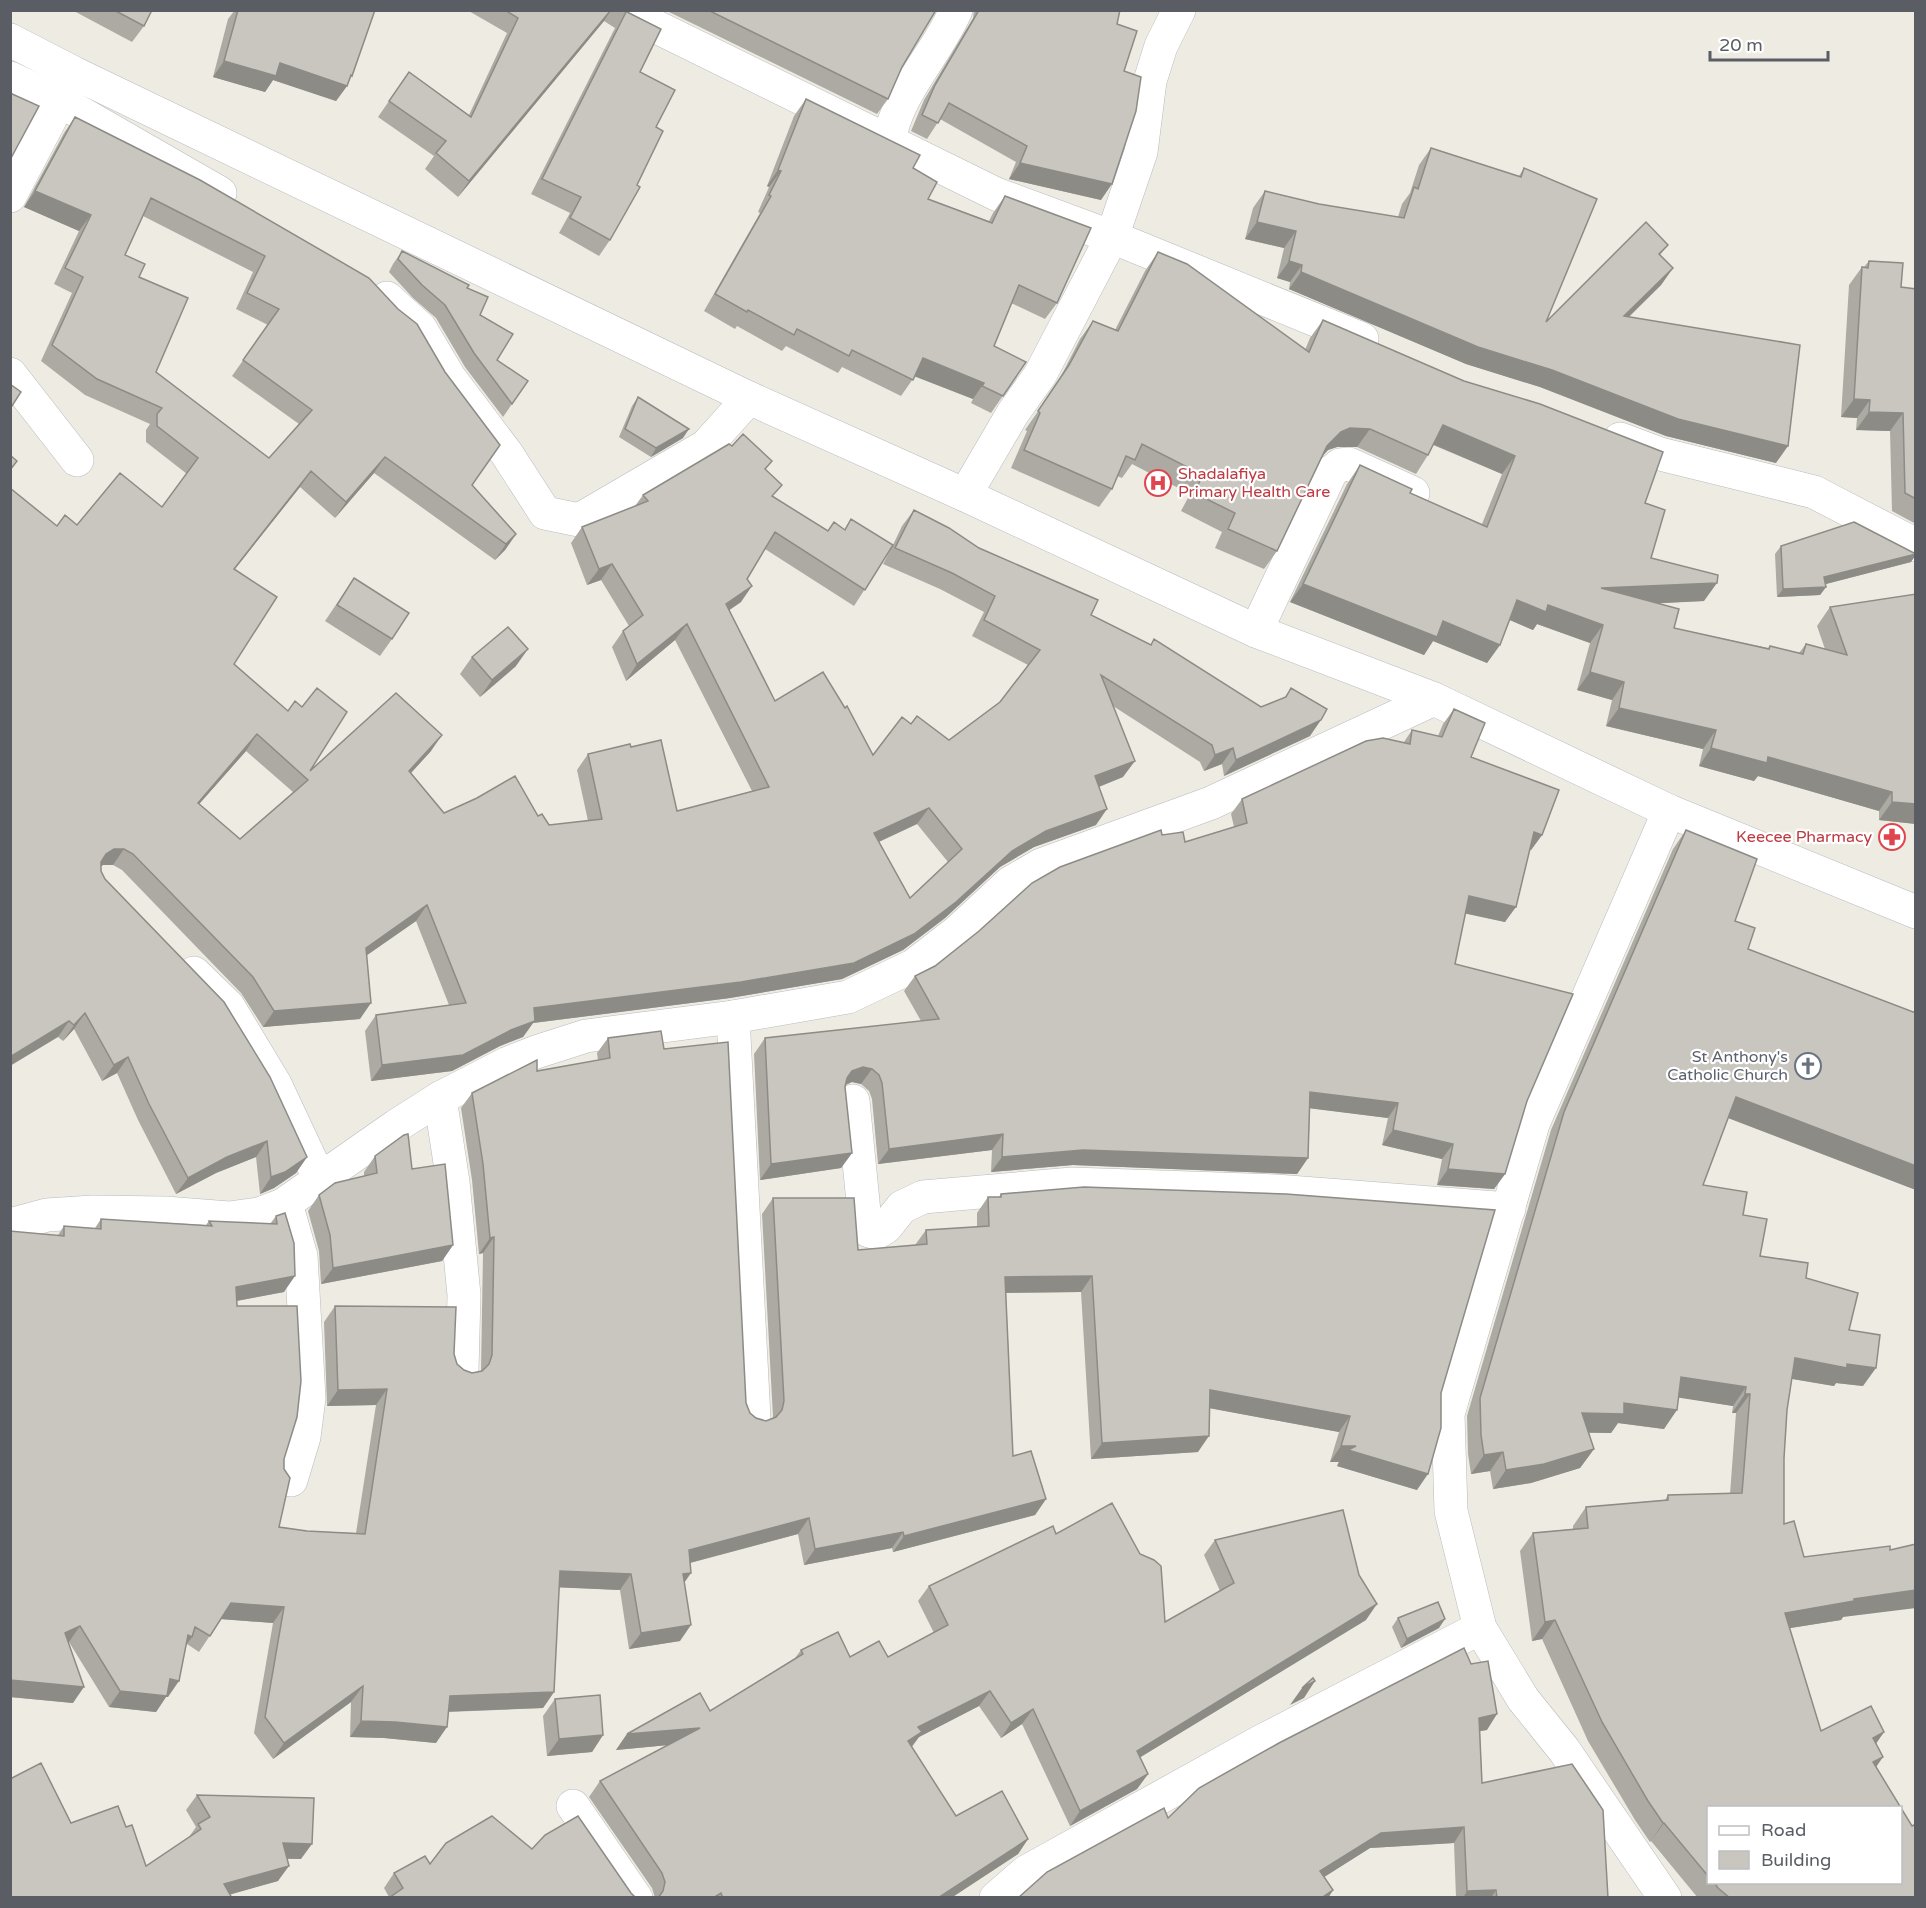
<svg xmlns="http://www.w3.org/2000/svg" width="1926" height="1908" viewBox="0 0 1926 1908" font-family="'Varela Round',sans-serif">
  <style>
    .lines { fill: none; stroke-linecap: round; stroke-linejoin: round }
    .minor-casing { stroke: #b7babf; stroke-width: 34 }
    .tertiary-casing { stroke: #b7babf; stroke-width: 34 }
    .minor { stroke: #fff; stroke-width: 33 }
    .tertiary { stroke: #fff; stroke-width: 33 }
    .wall { fill: #adaaa4; fill-rule: evenodd }
    .shaded-wall { fill: #8d8b86 }
    .building { fill: #c9c6bf; stroke: #8d8b86; stroke-width: 1.5; fill-rule: evenodd }
    .labels { text-anchor: middle; dominant-baseline: central; stroke-width: 4.5; stroke-linejoin: round; paint-order: stroke }
    .health-label { font-size: 16px; fill: #be3a42; stroke: #fff; text-anchor: start }
    .worship-label { font-size: 16px; fill: #5b616d; stroke: #fff; text-anchor: end }
  </style>
  <rect width="100%" height="100%" fill="#eeece2"/>
  <g class="lines">
    <defs>
      <g id="minor">
        <path d="M622,10L996,194L1112,237L1362,339"/>
        <path d="M10,78L60,101L220,193"/>
        <path d="M889,143C895,95 937,54 956,10"/>
        <path d="M10,196L69,83"/>
        <path d="M387,298L420,328L449,377L507,454L545,513L579,520L706,446L749,398"/>
        <path d="M10,374L77,460"/>
        <path d="M1620,439L1660,454L1814,492L1916,545"/>
        <path d="M965,495L1013,413L1040,375L1112,237L1141,152L1150,81L1161,46L1179,10"/>
        <path d="M1256,631L1331,472L1340,465L1349,464L1413,493"/>
        <path d="M194,973L228,1006L275,1084L320,1180"/>
        <path d="M733,1017L754,1418"/>
        <path d="M440,1098L453,1182L464,1295L462,1370"/>
        <path d="M853,1101L865,1222L869,1231L876,1233L886,1227L902,1207L923,1197L1072,1184L1276,1191L1509,1209"/>
        <path d="M283,1205L289,1214L301,1256L309,1398L304,1437L291,1480"/>
        <path d="M10,1225L47,1215L93,1212L165,1213L229,1218L259,1214L283,1205L396,1126L440,1098L508,1063L536,1052L586,1036L733,1017L848,997L913,966L957,932L1010,883L1041,865L1211,803L1434,699"/>
        <path d="M573,1806L636,1898"/>
        <path d="M996,1898L1026,1872L1260,1742L1480,1628"/>
        <path d="M1665,1898L1564,1750L1523,1699L1480,1628L1451,1511L1448,1414L1533,1124L1669,811"/>
      </g>
      <path id="tertiary" d="M10,40L74,73L749,398L965,495L1256,631L1434,699L1669,811L1916,912"/>
    </defs>
    <use href="#minor" class="minor-casing"/>
    <use href="#tertiary" class="tertiary-casing"/>
    <use href="#minor" class="minor"/>
    <use href="#tertiary" class="tertiary"/>
  </g>
  <g class="wall">
    <path d="M72,10H152L144,26L132,42Z"/>
    <path d="M235,10H375L352,76L349,81L347,86L336,101L273,80L265,92L213,77L228,19Z"/>
    <path d="M467,10H624L661,29L640,72L656,127L610,240L599,256L559,233L570,213L531,194L615,28L604,21L458,197L425,169L434,156L378,117L409,72L469,115L507,33Z"/>
    <path d="M665,10H936L902,67L888,99L877,114Z"/>
    <path d="M974,10H1120L1117,24L1124,71L1101,200L1009,179L1016,162L940,119L927,139L911,131L924,100L973,18Z"/>
    <path d="M806,99L913,168L928,199L989,221L993,213L1005,196L1057,303L1045,319L1011,303L994,346L1026,362L991,413L971,403L973,399L915,376L901,396L842,367L838,373L786,346L782,351L737,326L735,329L704,311L760,213L758,212L769,187L767,186L794,116Z"/>
    <path d="M75,117L200,180L516,534L505,550L495,560L374,473L335,518L300,487L235,569L234,664L310,771L431,751L411,773L444,813L538,816L549,825L588,821L577,770L588,754L631,747L677,811L752,791L675,640L626,681L612,647L623,631L629,626L601,580L587,585L571,543L582,527L635,506L643,495L766,470L773,497L828,531L844,530L851,519L893,545L902,526L914,510L1091,615L1261,707L1284,698L1291,688L1310,736L1224,776L1222,764L1204,771L1200,762L1113,706L1123,777L1099,787L1096,825L1034,847L1000,867L945,918L903,950L842,979L730,998L533,1023L523,1037L500,1046L452,1071L371,1081L365,1031L376,1015L449,1005L416,921L366,956L360,1019L263,1027L241,993L122,870L113,865H103L101,866V871L105,879L307,1157L296,1173L274,1188L260,1194L256,1157L216,1173L176,1194L138,1120L117,1073L102,1081L74,1029L63,1041L58,1037L57,526L77,525L162,507L187,474L146,442V430L150,424L85,395L41,361L72,293L54,284L79,231L24,207L64,133ZM143,216L253,272L236,309L268,325L232,376L299,424L269,458L156,372L139,277L125,255ZM892,547L883,564L940,589L984,612L972,636L1028,665L1000,702L949,740L911,724L873,755L845,708L775,701L729,610L741,602L747,579L765,549L854,606ZM246,751L293,792L240,839L199,804ZM917,824L948,862L910,898L879,842Z"/>
    <path d="M1431,148L1519,176L1524,168L1546,322L1668,245L1660,255L1673,268L1661,285L1629,317L1776,463L1666,436L1540,387L1466,364L1289,289L1290,282L1277,278L1284,248L1245,239L1253,208L1265,191L1319,204L1398,217L1402,204L1410,193L1419,165Z"/>
    <path d="M402,251L467,288L480,315L497,360L528,381L503,417L465,367L436,318L413,298L389,272L393,264Z"/>
    <path d="M1158,252L1305,350L1310,338L1323,320L1645,503L1651,558L1704,601L1657,603L1674,628L1768,648L1770,646L1799,653L1806,644L1825,649L1817,626L1830,607L1916,594V824L1879,820V811L1758,776L1754,781L1699,766L1703,749L1606,726L1612,700L1577,690L1590,643L1537,624L1533,630L1510,620L1500,645L1487,663L1433,641L1424,655L1290,602L1347,484L1360,465L1410,493L1482,524L1502,474L1433,445L1428,455L1416,474L1357,447H1337L1328,450L1322,457L1277,551L1264,569L1215,548L1222,532L1181,511L1190,494L1132,464L1122,478L1117,476L1112,489L1099,507L1011,468L1027,431L1025,430L1057,384L1080,339L1093,321L1115,330L1145,271Z"/>
    <path d="M1869,261L1901,287L1916,289V524L1892,511L1890,431L1856,430L1857,418L1841,417L1849,285L1862,267H1864Z"/>
    <path d="M638,397L683,438L651,457L619,437L632,406Z"/>
    <path d="M1781,546L1916,553V555L1911,562L1826,584V587L1820,595L1777,597L1775,554Z"/>
    <path d="M354,578L392,639L380,656L325,621Z"/>
    <path d="M472,657L516,666L480,697L460,674Z"/>
    <path d="M1454,709L1471,757L1542,835L1531,850H1530L1505,922L1465,913L1455,964L1527,1101L1505,1174L1494,1189L1437,1185L1442,1159L1382,1145L1388,1118L1310,1108L1308,1158L1297,1174L1073,1165L991,1172L992,1150L878,1164L872,1099L869,1091L861,1084L852,1082L846,1085L845,1087L852,1153L841,1168L760,1180L754,1054L765,1038L921,1021L904,991L915,976L935,966L1162,835L1185,842L1234,827L1231,814L1242,799L1404,742L1412,730L1438,736L1443,724Z"/>
    <path d="M1686,830L1735,921L1748,949L1916,1013V1190L1728,1118L1703,1185L1743,1215L1760,1256L1806,1278L1849,1330L1863,1386L1836,1383L1834,1386L1792,1379L1787,1410L1784,1458V1524L1843,1617L1841,1620L1790,1628L1821,1731L1884,1732L1876,1743V1766L1916,1898H1698L1651,1841L1650,1842L1635,1820L1588,1741L1542,1639L1532,1641L1520,1551L1533,1533L1573,1529V1526L1586,1507L1665,1500L1668,1495L1730,1494L1736,1413H1732L1733,1406L1679,1397L1664,1429L1618,1423L1611,1433H1588L1594,1449L1580,1468L1531,1483L1493,1489L1490,1471L1471,1474L1468,1454L1467,1416L1551,1130L1673,849ZM1708,1808L1900,1882H1708Z"/>
    <path d="M608,1038L664,1049L746,1403L750,1413L756,1418L766,1421L772,1419L773,1417L762,1214L773,1198L858,1250L915,1245L926,1230L977,1227V1213L988,1197H999L1001,1194L1441,1393L1417,1490L1337,1466L1339,1462H1330L1339,1432L1209,1408L1198,1452L1091,1459L1081,1292L1006,1293L1013,1456L1046,1499L1035,1515L893,1552L892,1548L804,1565L798,1534L690,1563L684,1582L680,1641L629,1649L620,1590L559,1587L554,1692L543,1708L448,1712L436,1743L384,1738L350,1737L351,1702L273,1759L254,1733L273,1623L221,1619L199,1652L187,1644L168,1697H166L156,1712L109,1707L69,1642H68L73,1703L10,1697L58,1235L64,1226L95,1228L101,1219L206,1225L209,1221L270,1224L276,1216L284,1292L237,1301V1306L284,1459L279,1527L307,1531L356,1533L376,1405L327,1406L324,1322L335,1306L454,1354L457,1364L464,1370L472,1373L481,1371L483,1253L479,1254L472,1180L461,1108L472,1093L537,1071L598,1060L597,1053Z"/>
    <path d="M375,1156L412,1169L453,1245L442,1261L321,1284L319,1251L308,1211L319,1195L364,1176V1172Z"/>
    <path d="M1056,1534L1165,1622L1220,1591L1204,1555L1215,1540L1366,1620L1140,1757L1148,1774L1137,1789L1070,1826L1022,1724L1001,1738L979,1706L919,1737L912,1747L956,1816L1028,1839L1018,1854L951,1898H655L652,1888L589,1797L600,1781L668,1745L616,1750L627,1734L710,1711L795,1658L801,1650L850,1657H888L934,1633L918,1601L929,1586Z"/>
    <path d="M1398,1618L1439,1628L1401,1648L1392,1627Z"/>
    <path d="M555,1699L603,1735L592,1752L547,1756L543,1716Z"/>
    <path d="M1487,1730L1480,1731L1482,1783L1608,1898H1456L1454,1843L1370,1848L1324,1877L1333,1890L1328,1898H1018L1168,1818L1279,1743Z"/>
    <path d="M197,1795L301,1859H287L278,1881L230,1894L10,1898L71,1823L126,1827L146,1866L189,1837L196,1827L186,1810Z"/>
    <path d="M532,1849L631,1893L389,1897L384,1888L394,1873L430,1864Z"/>
  </g>
  <g class="shaded-wall">
    <path d="M611,10L604,21L458,197L469,181Z"/>
    <path d="M224,61L280,63L347,86L336,101L273,80L265,92L213,77Z"/>
    <path d="M1020,163L1112,184L1101,200L1009,179Z"/>
    <path d="M778,170L781,171L769,187L767,186Z"/>
    <path d="M35,191L91,215L79,231L24,207Z"/>
    <path d="M1257,222L1296,231L1284,248L1245,239Z"/>
    <path d="M1289,261L1302,265L1290,282L1277,278Z"/>
    <path d="M1673,268L1661,285L1612,333L1624,316Z"/>
    <path d="M1301,272L1552,370L1788,446L1776,463L1666,436L1540,387L1466,364L1289,289Z"/>
    <path d="M923,358L984,383L973,399L911,375Z"/>
    <path d="M1854,399L1870,400L1857,418L1841,417Z"/>
    <path d="M1869,412L1903,413L1890,431L1856,430Z"/>
    <path d="M1443,425L1515,456L1502,474L1430,443Z"/>
    <path d="M1350,428L1370,429L1357,447H1337L1328,450L1314,464L1327,446L1341,432Z"/>
    <path d="M689,429L683,438L651,457L656,448Z"/>
    <path d="M385,457L374,473L335,518L346,502Z"/>
    <path d="M311,471L300,487L222,585L234,569Z"/>
    <path d="M516,534L505,550L495,560L506,544Z"/>
    <path d="M1916,554L1911,562L1818,586L1824,577Z"/>
    <path d="M612,564L601,580L587,585L599,569Z"/>
    <path d="M1717,583L1704,601L1588,607L1601,588Z"/>
    <path d="M1303,584L1443,621L1500,645L1487,663L1433,641L1424,655L1290,602Z"/>
    <path d="M752,586L741,602L715,620L726,604Z"/>
    <path d="M1826,587L1820,595L1777,597L1783,589Z"/>
    <path d="M1517,600L1548,605L1603,625L1590,643L1537,624L1533,630L1505,618Z"/>
    <path d="M687,624L675,640L626,681L637,664Z"/>
    <path d="M528,649L516,666L480,697L492,680Z"/>
    <path d="M1590,672L1624,682L1612,700L1577,690Z"/>
    <path d="M1619,708L1716,730L1703,749L1606,726Z"/>
    <path d="M1321,720L1310,736L1224,776L1236,760Z"/>
    <path d="M257,734L246,751L186,819L198,803Z"/>
    <path d="M442,735L431,751L398,787L409,771Z"/>
    <path d="M1233,748L1222,764L1204,771L1215,755Z"/>
    <path d="M1711,748L1768,757L1892,792L1879,811L1758,776L1754,781L1699,766Z"/>
    <path d="M1135,761L1123,777L1083,793L1095,776Z"/>
    <path d="M1892,802L1916,804V824L1879,820Z"/>
    <path d="M929,808L917,824L863,849L874,833Z"/>
    <path d="M1107,809L1096,825L1034,847L1000,867L945,918L903,950L842,979L730,998L533,1023L523,1037L500,1046L452,1071L371,1081L382,1065L511,1030L534,1008L741,982L1012,851L1046,831Z"/>
    <path d="M1534,832L1542,835L1531,850L1523,847Z"/>
    <path d="M114,849H124L113,865H103L95,870L106,854Z"/>
    <path d="M1469,896L1516,907L1505,922L1458,912Z"/>
    <path d="M427,905L416,921L354,964L366,948Z"/>
    <path d="M371,1003L360,1019L263,1027L274,1011Z"/>
    <path d="M85,1013L74,1029L63,1041L74,1025Z"/>
    <path d="M69,1021L58,1037L10,1066V1057Z"/>
    <path d="M128,1057L117,1073L102,1081L114,1065Z"/>
    <path d="M863,1067L872,1069L861,1084L852,1082L842,1086L852,1071Z"/>
    <path d="M1310,1092L1398,1103L1388,1118L1299,1107Z"/>
    <path d="M1736,1097L1916,1166V1190L1723,1116Z"/>
    <path d="M1393,1130L1453,1144L1442,1159L1382,1145Z"/>
    <path d="M1003,1134L992,1150L878,1164L889,1149Z"/>
    <path d="M267,1141L256,1157L216,1173L176,1194L188,1178L227,1157Z"/>
    <path d="M1083,1150L1308,1158L1297,1174L1073,1165L991,1172L1002,1157Z"/>
    <path d="M852,1153L841,1168L760,1180L771,1164Z"/>
    <path d="M307,1157L296,1173L274,1188L260,1194L271,1177Z"/>
    <path d="M1448,1169L1505,1174L1494,1189L1437,1185Z"/>
    <path d="M494,1237L483,1253L479,1254L490,1238Z"/>
    <path d="M453,1245L442,1261L321,1284L333,1268Z"/>
    <path d="M295,1276L284,1292L225,1303L236,1287Z"/>
    <path d="M1092,1276L1081,1292L994,1293L1005,1277Z"/>
    <path d="M1795,1358L1847,1364L1876,1368L1863,1386L1836,1383L1834,1386L1781,1377Z"/>
    <path d="M1681,1377L1746,1387L1733,1406L1668,1396Z"/>
    <path d="M387,1389L376,1405L327,1406L338,1390Z"/>
    <path d="M1210,1390L1350,1416L1339,1432L1198,1406Z"/>
    <path d="M1745,1394H1750L1736,1413H1732Z"/>
    <path d="M1624,1403L1677,1410L1664,1429L1618,1423L1611,1433L1569,1432L1582,1413Z"/>
    <path d="M1209,1436L1198,1452L1091,1459L1102,1443Z"/>
    <path d="M1341,1446H1356L1428,1474L1417,1490L1337,1466L1339,1462H1330Z"/>
    <path d="M1594,1449L1580,1468L1531,1483L1493,1489L1506,1470Z"/>
    <path d="M1503,1452L1490,1471L1471,1474L1484,1455Z"/>
    <path d="M1046,1499L1035,1515L893,1552L904,1536Z"/>
    <path d="M809,1518L798,1534L678,1566L689,1550Z"/>
    <path d="M903,1532L892,1548L804,1565L815,1549Z"/>
    <path d="M560,1571L631,1574L620,1590L549,1587Z"/>
    <path d="M691,1573L680,1589L683,1574Z"/>
    <path d="M1916,1590V1608L1843,1617L1841,1620L1772,1631L1785,1613L1854,1599Z"/>
    <path d="M231,1603L284,1607L273,1623L220,1619Z"/>
    <path d="M1377,1604L1366,1620L1126,1766L1137,1751Z"/>
    <path d="M1445,1619L1439,1628L1401,1648L1407,1639Z"/>
    <path d="M1555,1620L1542,1639L1532,1641L1545,1622Z"/>
    <path d="M691,1625L680,1641L629,1649L641,1633Z"/>
    <path d="M80,1626L69,1642L54,1649L65,1633Z"/>
    <path d="M188,1635L192,1637L181,1652Z"/>
    <path d="M170,1679L179,1681L168,1697H166L156,1712L109,1707L120,1691Z"/>
    <path d="M10,1680L84,1687L73,1703L10,1697Z"/>
    <path d="M1315,1681L1304,1698L1290,1705L1302,1688Z"/>
    <path d="M363,1686L351,1702L273,1759L284,1743Z"/>
    <path d="M990,1691L979,1706L919,1737L911,1747L898,1756L918,1727Z"/>
    <path d="M554,1692L543,1708L438,1712L450,1696Z"/>
    <path d="M1033,1709L1022,1724L1001,1738L1011,1723Z"/>
    <path d="M1497,1714L1487,1730L1469,1733L1479,1718Z"/>
    <path d="M361,1721L395,1722L447,1727L436,1743L384,1738L350,1737Z"/>
    <path d="M700,1728L690,1743L616,1750L627,1734Z"/>
    <path d="M1884,1732L1871,1751L1873,1738Z"/>
    <path d="M603,1735L592,1752L547,1756L559,1739Z"/>
    <path d="M1883,1757L1870,1776L1873,1762Z"/>
    <path d="M1148,1774L1137,1789L1070,1826L1080,1811Z"/>
    <path d="M1663,1823H1664L1650,1842Z"/>
    <path d="M1464,1827L1454,1843L1370,1848L1310,1886L1320,1871L1381,1833Z"/>
    <path d="M1028,1839L1018,1854L951,1898H938Z"/>
    <path d="M283,1843L312,1844L301,1859L272,1858Z"/>
    <path d="M289,1866L278,1881L218,1898L224,1884Z"/>
    <path d="M1333,1890L1328,1898H1321Z"/>
    <path d="M1496,1890L1491,1898H1463L1467,1891Z"/>
  </g>
  <g class="building">
    <path d="M114,10H152L144,26Z"/>
    <path d="M238,10H375L352,76L351,75L347,86L280,63L276,76L224,61Z"/>
    <path d="M505,10H611L469,181L436,153L446,141L389,101L409,72L471,117L518,18Z"/>
    <path d="M623,10L661,29L640,72L675,90L656,127L663,131L637,185L640,187L610,240L570,218L581,197L542,179L626,12Z"/>
    <path d="M708,10H936L902,67L888,99Z"/>
    <path d="M979,10H1120L1117,24L1137,31L1124,71L1141,77L1136,111L1112,184L1020,163L1027,146L949,103L938,123L922,115L935,85Z"/>
    <path d="M10,93L39,106L10,160Z"/>
    <path d="M806,99L920,155L913,168L937,182L928,199L992,223L1005,196L1091,228L1057,303L1019,285L994,346L1026,362L1003,396L982,386L984,383L923,358L913,380L852,350L849,356L797,329L794,335L748,310L747,312L715,294L771,196L769,195L781,171L778,170Z"/>
    <path d="M75,117L200,180L369,278L398,309L417,324L445,372L500,445L472,485L516,534L506,544L385,457L346,502L311,471L234,569L277,597L234,664L288,711L295,701L302,707L317,688L347,712L310,771L396,693L442,735L409,771L444,813L477,798L515,776L538,816L542,814L549,825L602,819L588,754L630,744L631,747L661,740L677,811L769,787L687,624L637,664L623,631L643,615L612,564L599,569L582,527L648,501L643,495L729,444L732,446L743,434L772,461L765,469L782,485L772,496L828,531L834,522L845,530L851,519L893,545L865,590L775,532L747,579L752,586L726,604L775,701L823,672L845,708L847,706L873,755L902,717L911,724L917,716L949,740L1000,702L1040,650L984,620L995,596L952,573L895,548L914,510L949,528L979,548L1098,600L1091,615L1151,645L1154,639L1261,707L1286,697L1291,688L1327,709L1321,720L1236,760L1233,748L1215,755L1212,745L1101,675L1135,761L1095,776L1107,809L1046,831L1012,851L956,902L914,934L854,963L741,982L534,1008L535,1021L511,1030L463,1055L382,1065L376,1015L466,1003L427,905L366,948L371,1003L274,1011L253,977L133,854L124,849H114L106,854L101,862V871L105,879L224,1002L270,1077L307,1157L285,1172L271,1177L267,1141L227,1157L188,1178L149,1104L128,1057L114,1065L85,1013L74,1025L69,1021L10,1057V488L57,526L65,515L77,525L120,473L162,507L198,458L157,426V414L162,408L97,379L52,345L83,277L65,268L91,215L35,191ZM151,198L265,256L247,293L279,309L243,360L312,410L269,458L156,372L188,298L139,277L145,264L125,255ZM257,734L308,780L240,839L198,803ZM929,808L962,849L910,898L874,833Z"/>
    <path d="M1431,148L1521,177L1524,168L1597,199L1546,322L1646,222L1668,245L1659,254L1673,268L1624,316L1800,345L1788,446L1678,419L1552,370L1478,347L1301,272L1302,265L1289,261L1296,231L1257,222L1265,191L1319,204L1404,218L1414,187L1418,189Z"/>
    <path d="M402,251L469,285L467,288L488,297L480,315L513,334L497,360L528,381L512,404L474,353L445,305L422,285L398,259Z"/>
    <path d="M1158,252L1187,264L1309,352L1323,320L1464,381L1540,404L1663,452L1645,503L1665,510L1651,558L1718,575L1717,583L1601,588L1679,609L1674,628L1769,649L1770,646L1803,654L1806,644L1847,655L1830,607L1916,594V804L1892,802V792L1768,757L1767,763L1711,748L1716,730L1619,708L1624,682L1590,672L1603,625L1548,605L1546,612L1517,600L1500,645L1443,621L1437,637L1303,584L1360,465L1412,489L1410,493L1487,527L1515,456L1443,425L1428,455L1370,429L1350,428L1341,432L1327,446L1277,551L1228,529L1235,513L1194,493L1203,475L1142,444L1135,460L1126,456L1112,489L1024,450L1040,413L1038,411L1069,365L1093,321L1118,331Z"/>
    <path d="M1869,261L1903,263L1901,287L1916,289V499L1905,493L1903,413L1869,412L1870,400L1854,399L1862,267L1868,268Z"/>
    <path d="M10,384L21,392L10,409Z"/>
    <path d="M638,397L689,429L656,448L625,429Z"/>
    <path d="M10,455L17,461L10,470Z"/>
    <path d="M1854,522L1916,554L1824,577L1826,587L1783,589L1781,546Z"/>
    <path d="M354,578L409,613L392,639L337,605Z"/>
    <path d="M508,627L528,649L492,680L472,657Z"/>
    <path d="M1454,709L1485,723L1471,757L1559,790L1542,835L1534,832L1516,907L1469,896L1455,964L1573,994L1527,1101L1505,1174L1448,1169L1453,1144L1393,1130L1398,1103L1310,1092L1308,1158L1083,1150L1002,1157L1003,1134L889,1149L882,1083L879,1075L872,1069L863,1067L852,1071L847,1078L845,1087L852,1153L771,1164L765,1038L939,1019L915,976L935,966L979,931L1032,883L1060,867L1161,830L1162,835L1183,832L1185,842L1247,823L1242,799L1366,741L1383,738L1410,744L1412,730L1442,737Z"/>
    <path d="M1686,830L1757,859L1735,921L1755,928L1748,949L1916,1013V1166L1736,1097L1703,1185L1747,1192L1743,1215L1767,1219L1760,1256L1808,1263L1806,1278L1858,1293L1849,1330L1880,1335L1876,1368L1847,1364V1368L1795,1358L1787,1410L1784,1458V1524L1794,1521L1804,1557L1890,1546V1550L1916,1544V1590L1854,1599V1601L1785,1613L1821,1731L1871,1706L1884,1732L1873,1738L1883,1757L1873,1762L1912,1826L1916,1824V1898H1730L1718,1888L1714,1882H1900V1808H1708V1876L1664,1823H1663L1648,1801L1602,1722L1555,1620L1545,1622L1533,1533L1588,1528L1586,1507L1668,1500V1495L1742,1493L1750,1394H1745L1746,1387L1681,1377L1677,1410L1624,1403V1414L1582,1413L1594,1449L1544,1464L1506,1470L1503,1452L1484,1455L1481,1435L1480,1398L1564,1112Z"/>
    <path d="M661,1031L664,1049L728,1042L746,1403L750,1413L756,1418L766,1421L776,1417L782,1410L784,1401L773,1198H854L858,1250L927,1244L926,1230L989,1226L988,1197H1001V1194L1084,1187L1286,1194L1495,1210L1441,1393V1428L1428,1474L1348,1450L1356,1446H1341L1350,1416L1210,1390L1209,1436L1102,1443L1092,1276L1005,1277L1013,1456L1031,1451L1046,1499L904,1536L903,1532L815,1549L809,1518L689,1550L691,1573L683,1574L691,1625L641,1633L631,1574L560,1571L554,1692L450,1696L447,1727L395,1722L361,1721L363,1686L284,1743L265,1717L284,1607L231,1603L210,1636L195,1627L192,1637L188,1635L179,1681L170,1679L167,1696L120,1691L80,1626L65,1633L84,1687L10,1680V1231L64,1236V1226L101,1229V1219L212,1226L209,1221L277,1224L276,1216L285,1213L294,1243L295,1276L236,1287L237,1306H297L301,1381L297,1417L284,1459V1469L290,1478L279,1527L307,1531L365,1534L387,1389L338,1390L335,1306L456,1307L454,1354L457,1364L464,1370L472,1373L482,1371L489,1364L492,1355L494,1237L490,1238L483,1164L472,1093L537,1060V1071L610,1058L608,1038Z"/>
    <path d="M408,1134L412,1169L445,1164L453,1245L333,1268L330,1235L319,1195L335,1183L377,1173L375,1156L404,1135Z"/>
    <path d="M1112,1503L1140,1554L1154,1560L1161,1566L1165,1622L1234,1583L1215,1540L1343,1510L1359,1575L1377,1604L1137,1751L1148,1774L1080,1811L1033,1709L1011,1723L990,1691L918,1727L922,1732L908,1741L956,1816L1002,1791L1028,1839L938,1898H723L721,1893L713,1898H658L663,1891L665,1882L662,1873L600,1781L700,1728L627,1734L700,1693L710,1711L803,1654L801,1650L838,1632L850,1657L879,1641L888,1657L948,1625L929,1586L1053,1526L1056,1534Z"/>
    <path d="M1438,1602L1445,1619L1407,1639L1398,1618Z"/>
    <path d="M1464,1648L1471,1664L1488,1661L1497,1714L1479,1718L1482,1783L1572,1764L1603,1810L1608,1898H1497L1496,1890L1467,1891L1464,1827L1381,1833L1320,1871L1333,1890L1321,1898H1018L1047,1872L1164,1808L1168,1818L1199,1788L1279,1743Z"/>
    <path d="M1313,1678L1315,1681L1302,1688Z"/>
    <path d="M600,1695L603,1735L559,1739L555,1699Z"/>
    <path d="M41,1763L71,1823L118,1806L126,1827L132,1825L146,1866L201,1829L198,1824L210,1817L197,1795L314,1798L312,1844L283,1843L289,1866L224,1884L232,1898H10V1779Z"/>
    <path d="M492,1816L532,1849L545,1835L578,1816L631,1893L636,1898H389L403,1888L394,1873L425,1856L430,1864L446,1843Z"/>
  </g>
  <defs>
    <symbol id="hospital-ring" viewBox="-11 -11 22 22"><circle r="9.5" fill="#fff" stroke="#e0444e" stroke-width="1.5"/><path d="M-5-5h3v3.5h4V-5h3V5h-3V1.5h-4V5h-3Z" fill="#e0444e"/></symbol>
    <symbol id="pharmacy-ring" viewBox="-11 -11 22 22"><circle r="9.5" fill="#fff" stroke="#e0444e" stroke-width="1.5"/><path d="M-2-6h4v4h4v4h-4v4h-4v-4h-4v-4h4Z" fill="#e0444e"/></symbol>
    <symbol id="church-ring" viewBox="-11 -11 22 22"><circle r="9.5" fill="#fff" stroke="#6b7280" stroke-width="1.5"/><path d="M-1.2-6h2.4v3.5h3.3v2.4h-3.3V6h-2.4V-.1h-3.3v-2.4h3.3Z" fill="#6b7280"/></symbol>
  </defs>
  <g fill-rule="evenodd">
    <use href="#hospital-ring" x="1143" y="468" width="30" height="30"/>
    <use href="#pharmacy-ring" x="1877" y="822" width="30" height="30"/>
    <use href="#church-ring" x="1793" y="1051" width="30" height="30"/>
  </g>
  <g class="labels">
    <g class="health-label">
      <text x="1178" y="474">Shadalafiya<tspan x="1178" dy="18">Primary Health Care</tspan></text>
      <text x="1872" y="837" text-anchor="end">Keecee Pharmacy</text>
    </g>
    <g class="worship-label">
      <text x="1788" y="1057">St Anthony's<tspan x="1788" dy="18">Catholic Church</tspan></text>
    </g>
  </g>
  <rect width="1926" height="1908" fill="none" stroke="#5a5e64" stroke-width="24"/>
  <rect x="1707" y="1806" width="195" height="78" fill="#ffffff" stroke="#bdbfc1" stroke-width="1.5"/>
  <rect x="1719" y="1826" width="30" height="9" fill="#ffffff" stroke="#bdbfc1" stroke-width="1.5"/>
  <text x="1761" y="1836" font-size="18" fill="#5a5e64">Road</text>
  <rect x="1719" y="1851" width="30" height="18" fill="#c9c6bf" stroke="#bdbfc1" stroke-width="1.5"/>
  <text x="1761" y="1866" font-size="18" fill="#5a5e64">Building</text>
  <path d="M1710 51v9h118v-9" fill="none" stroke="#5a5e64" stroke-width="3"/>
  <text x="1719" y="51" font-size="18" fill="#5a5e64" stroke="#ffffff" stroke-width="4.5" paint-order="stroke">20 m</text>
</svg>
